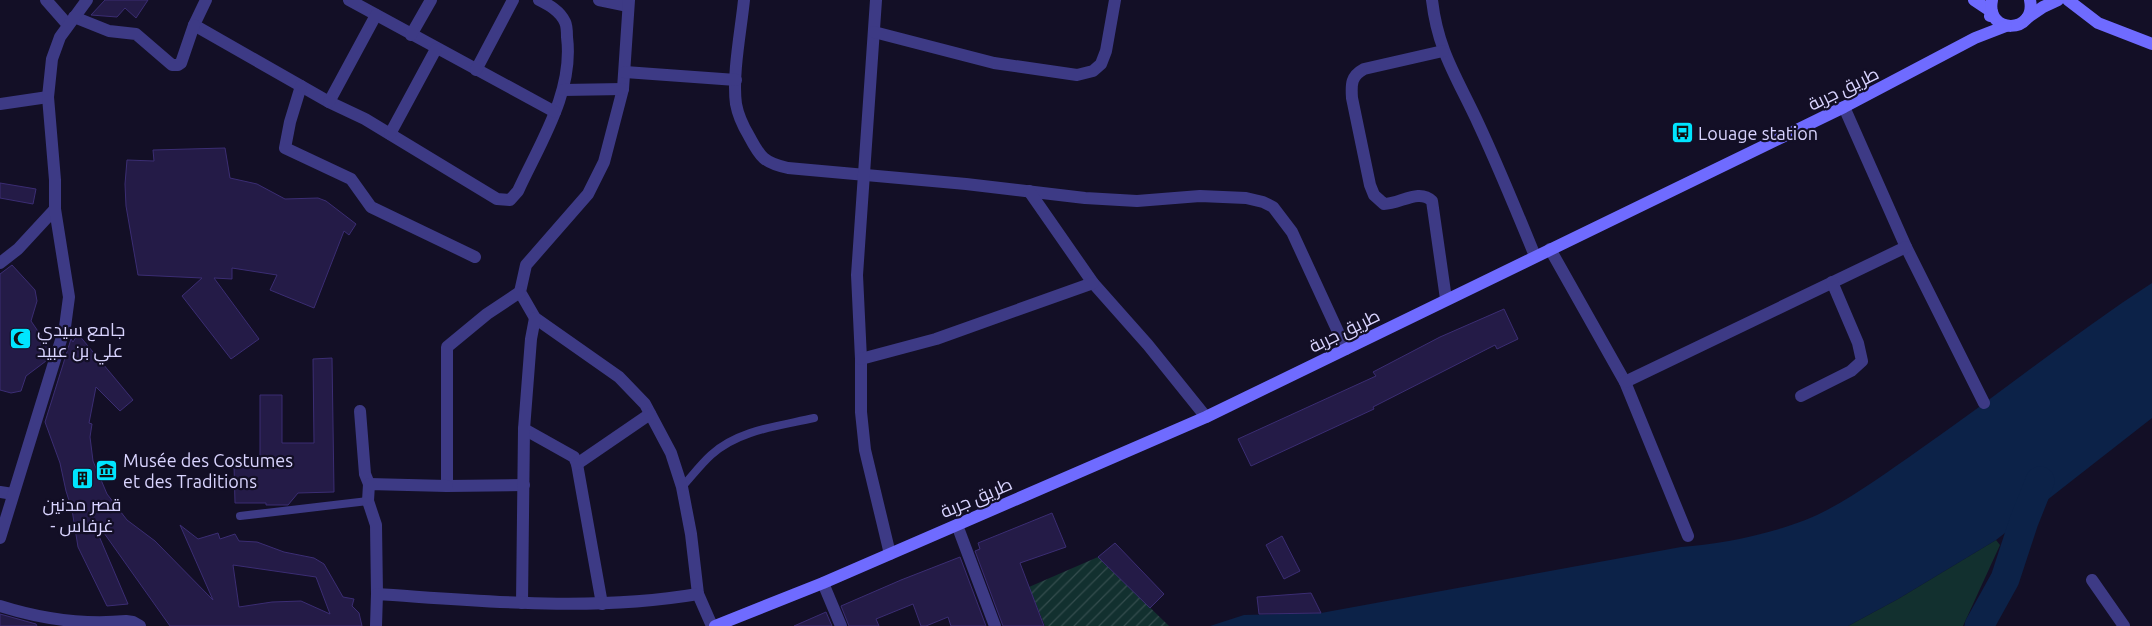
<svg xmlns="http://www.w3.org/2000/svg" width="2152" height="626" viewBox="0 0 2152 626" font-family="Ubuntu,Cairo,sans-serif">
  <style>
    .green { fill: #12302f }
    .garden { fill: url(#garden-furrows) }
    .water { fill: #0c2248 }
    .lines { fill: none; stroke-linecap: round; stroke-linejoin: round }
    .river { stroke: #0c2248; stroke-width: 29 }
    .building { fill: #241b47; stroke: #3b2d73; fill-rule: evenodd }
    .lane { stroke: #3d3a85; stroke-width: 8 }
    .street { stroke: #3d3a85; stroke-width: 12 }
    .secondary { stroke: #6f6bff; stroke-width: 12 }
    .labels { text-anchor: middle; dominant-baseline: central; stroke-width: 4.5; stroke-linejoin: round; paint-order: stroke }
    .street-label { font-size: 18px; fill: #d9d4ff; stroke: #130f26 }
    .poi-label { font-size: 18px; fill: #d9d4ff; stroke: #130f26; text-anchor: start }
  </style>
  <defs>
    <pattern id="garden-furrows" width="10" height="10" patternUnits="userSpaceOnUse" patternTransform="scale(1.25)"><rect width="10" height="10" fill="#12302f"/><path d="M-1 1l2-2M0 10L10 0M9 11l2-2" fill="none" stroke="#344d4e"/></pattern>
  </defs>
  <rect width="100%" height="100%" fill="#130f26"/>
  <path class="green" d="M1996,540L2000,545L1963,626H1848L1898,599Z"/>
  <path class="garden" d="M1098,557L1169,626H1045L1029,587Z"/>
  <path class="water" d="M2152,283V418L1996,540L1898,599L1848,626H1210L1244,615L1321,613L1681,547C1725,544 1788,531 1827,510C1859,493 1889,471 1919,450C1997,396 2072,335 2152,283Z"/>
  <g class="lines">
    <path class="river" d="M1979,626L2005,579L2024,521L2040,481"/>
  </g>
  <g class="building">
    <path d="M105,0H148L136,18L125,8L117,17L91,15Z"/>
    <path d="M225,148L230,178L257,184L285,199L318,198L326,201L356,224L349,235L344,231L314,308L270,290L277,275L232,268V279L214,278L259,339L231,359L182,296L202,278L138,275L126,206L125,184L127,160L154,161L153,150Z"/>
    <path d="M0,183L36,189L33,204L0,198Z"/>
    <path d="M12,265L35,290L37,301L31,321L50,349L46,361L26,376L21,391L11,393L0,390V274Z"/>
    <path d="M1504,309L1518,339L1497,349L1495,345L1373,407L1374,409L1251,466L1238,439L1376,376L1373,372L1440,337Z"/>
    <path d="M78,334L133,400L120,411L96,387L89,423L92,424L90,437L93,461L107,494L127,520L155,541L213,600L180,525L198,539L218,533L220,539L235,534L239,541L257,542L284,552L314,558L324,564L343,597L354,599L352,606L359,613L362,626H170L104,533L99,536L128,604L107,606L78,547L72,510L66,491L60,463L45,422L71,339L73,342ZM233,565L316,577L330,614L301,601L272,602L239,607Z"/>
    <path d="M332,358L334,492L298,493L288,505H266V503H235L234,465L260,464V395H282V443H314L313,359Z"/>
    <path d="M1052,513L1066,547L1020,563L1044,626H1003L975,551L980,549L978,543Z"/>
    <path d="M1282,536L1300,571L1284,579L1266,545Z"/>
    <path d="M1115,543L1164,594L1150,608L1098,557Z"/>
    <path d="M960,557L986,626H951L948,617L926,626H921L913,604L876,619L879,626H849L841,606L901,580Z"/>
    <path d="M1311,593L1321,613L1259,614L1257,597Z"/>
    <path d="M826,612L832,626H794Z"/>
    <path d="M0,614L36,624L37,626H0Z"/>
  </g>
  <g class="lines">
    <g class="lane">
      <path d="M682,487C692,476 701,464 711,455C738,430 779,426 814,418"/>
      <path d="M240,516L368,501"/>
    </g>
    <g class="street">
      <path d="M46,0L68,25"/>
      <path d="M206,0L194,25L329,102L365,119L497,199L510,200L518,191C540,143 574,92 567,37C567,32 567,26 565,22C560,11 549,5 539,0"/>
      <path d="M349,0L555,112"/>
      <path d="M599,0L628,6"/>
      <path d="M629,0L623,89L604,162L588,194L526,265L520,292L535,318L619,377L645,404L671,453L682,487L691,534L698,594"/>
      <path d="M744,0C741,30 732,75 736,104C738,115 743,126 749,136C760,157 764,163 788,168L966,184L1085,198L1137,201L1200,196L1246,198L1263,202L1273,207L1292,232L1346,349"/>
      <path d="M876,0L857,275L861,359V412L865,450L890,554"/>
      <path d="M1432,0C1438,52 1458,79 1479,125C1499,168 1517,212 1535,256"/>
      <path d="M74,17L109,31L136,34L172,65H178L181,63L194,25"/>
      <path d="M874,32L994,63L1077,75L1093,71L1101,64L1106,51L1115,0"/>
      <path d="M411,35L431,0"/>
      <path d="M1443,51L1364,69C1351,76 1351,84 1352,98L1370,185L1374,195L1384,204C1400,204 1419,188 1432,201L1446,299"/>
      <path d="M476,70L513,0"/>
      <path d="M625,72L736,80"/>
      <path d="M301,86L290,122L285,148L351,179L371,207L475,257"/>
      <path d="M563,90L623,89"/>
      <path d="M329,102L376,15"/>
      <path d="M0,104L48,97"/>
      <path d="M1844,107L1906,247L1984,403"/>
      <path d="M390,134L436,49"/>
      <path d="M1029,191L1093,283L1148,345L1206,417"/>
      <path d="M1550,249L1625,382L1688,536"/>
      <path d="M0,263L18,249L55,209"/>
      <path d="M520,292L487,314L447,347V486L524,485"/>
      <path d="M861,359L936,339L1093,283"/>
      <path d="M1625,382L1906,247"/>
      <path d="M1801,396L1851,371L1862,361L1858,343L1832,282"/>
      <path d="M360,411L365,474L369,484"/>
      <path d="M524,429L574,457L577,464L602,604"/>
      <path d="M577,464L650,414"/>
      <path d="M0,492L13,494"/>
      <path d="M957,525L995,626"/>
      <path d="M0,538L65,327L69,297L55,209V180L48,97L52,59L60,37L87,0"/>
      <path d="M2092,580L2124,626"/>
      <path d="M823,583L841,626"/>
      <path d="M377,594L376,525L368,501L369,484L447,486"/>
      <path d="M522,603L524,429L531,339L535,318"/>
      <path d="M0,606C41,619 82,625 126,621L133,622L140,626"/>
      <path d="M376,626L377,594C484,601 591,612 698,594L712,626"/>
    </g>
    <g class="secondary">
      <path d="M1974,0L1992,12L1990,16"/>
      <path d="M1992,0C1985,35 2037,34 2030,0"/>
      <path d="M2068,0L2098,23L2152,44"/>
      <path d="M2027,18L2043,7L2058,0"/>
      <path d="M715,626L823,583L1206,417L1844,107L1975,38L2006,26"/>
    </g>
  </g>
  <defs>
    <symbol id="bus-square" viewBox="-11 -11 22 22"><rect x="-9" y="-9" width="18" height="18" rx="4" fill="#00e5ff" stroke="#130f26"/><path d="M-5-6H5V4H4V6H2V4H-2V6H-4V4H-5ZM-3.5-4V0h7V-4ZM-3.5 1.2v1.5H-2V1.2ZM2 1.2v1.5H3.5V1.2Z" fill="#111"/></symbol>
    <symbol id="mosque-square" viewBox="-11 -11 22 22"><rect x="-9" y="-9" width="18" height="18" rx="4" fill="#00e5ff" stroke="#130f26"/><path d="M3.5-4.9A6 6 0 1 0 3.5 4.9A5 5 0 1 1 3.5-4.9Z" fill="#111"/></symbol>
    <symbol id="museum-square" viewBox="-11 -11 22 22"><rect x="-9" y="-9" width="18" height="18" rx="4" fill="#00e5ff" stroke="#130f26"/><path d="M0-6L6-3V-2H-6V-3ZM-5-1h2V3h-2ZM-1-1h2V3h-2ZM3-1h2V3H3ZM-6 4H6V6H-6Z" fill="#111"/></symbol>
    <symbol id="building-square" viewBox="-11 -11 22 22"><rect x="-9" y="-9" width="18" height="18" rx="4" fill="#00e5ff" stroke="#130f26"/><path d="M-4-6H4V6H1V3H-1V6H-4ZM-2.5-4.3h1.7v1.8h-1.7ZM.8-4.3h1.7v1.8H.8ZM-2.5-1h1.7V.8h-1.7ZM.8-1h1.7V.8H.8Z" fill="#111"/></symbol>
  </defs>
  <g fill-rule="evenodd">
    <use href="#bus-square" x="1670" y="120" width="25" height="25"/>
    <use href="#mosque-square" x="8" y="326" width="25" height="25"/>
    <use href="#museum-square" x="94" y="458" width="25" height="25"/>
    <use href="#building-square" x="70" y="466" width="25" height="25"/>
  </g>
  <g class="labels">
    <g class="street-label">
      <text transform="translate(1843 88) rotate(-26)">طريق جربة</text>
      <text transform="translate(1344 330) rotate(-26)">طريق جربة</text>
      <text transform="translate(976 497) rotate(-23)">طريق جربة</text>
    </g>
    <g class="poi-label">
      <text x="1698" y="133">Louage station</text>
      <text x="37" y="329">جامع سيدي<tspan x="37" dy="21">علي بن عبيد</tspan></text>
      <text x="123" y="460">Musée des Costumes<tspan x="123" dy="21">et des Traditions</tspan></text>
      <text x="82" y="504" text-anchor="middle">قصر مدنين<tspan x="82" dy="21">- غرفاس</tspan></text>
    </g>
  </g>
</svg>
